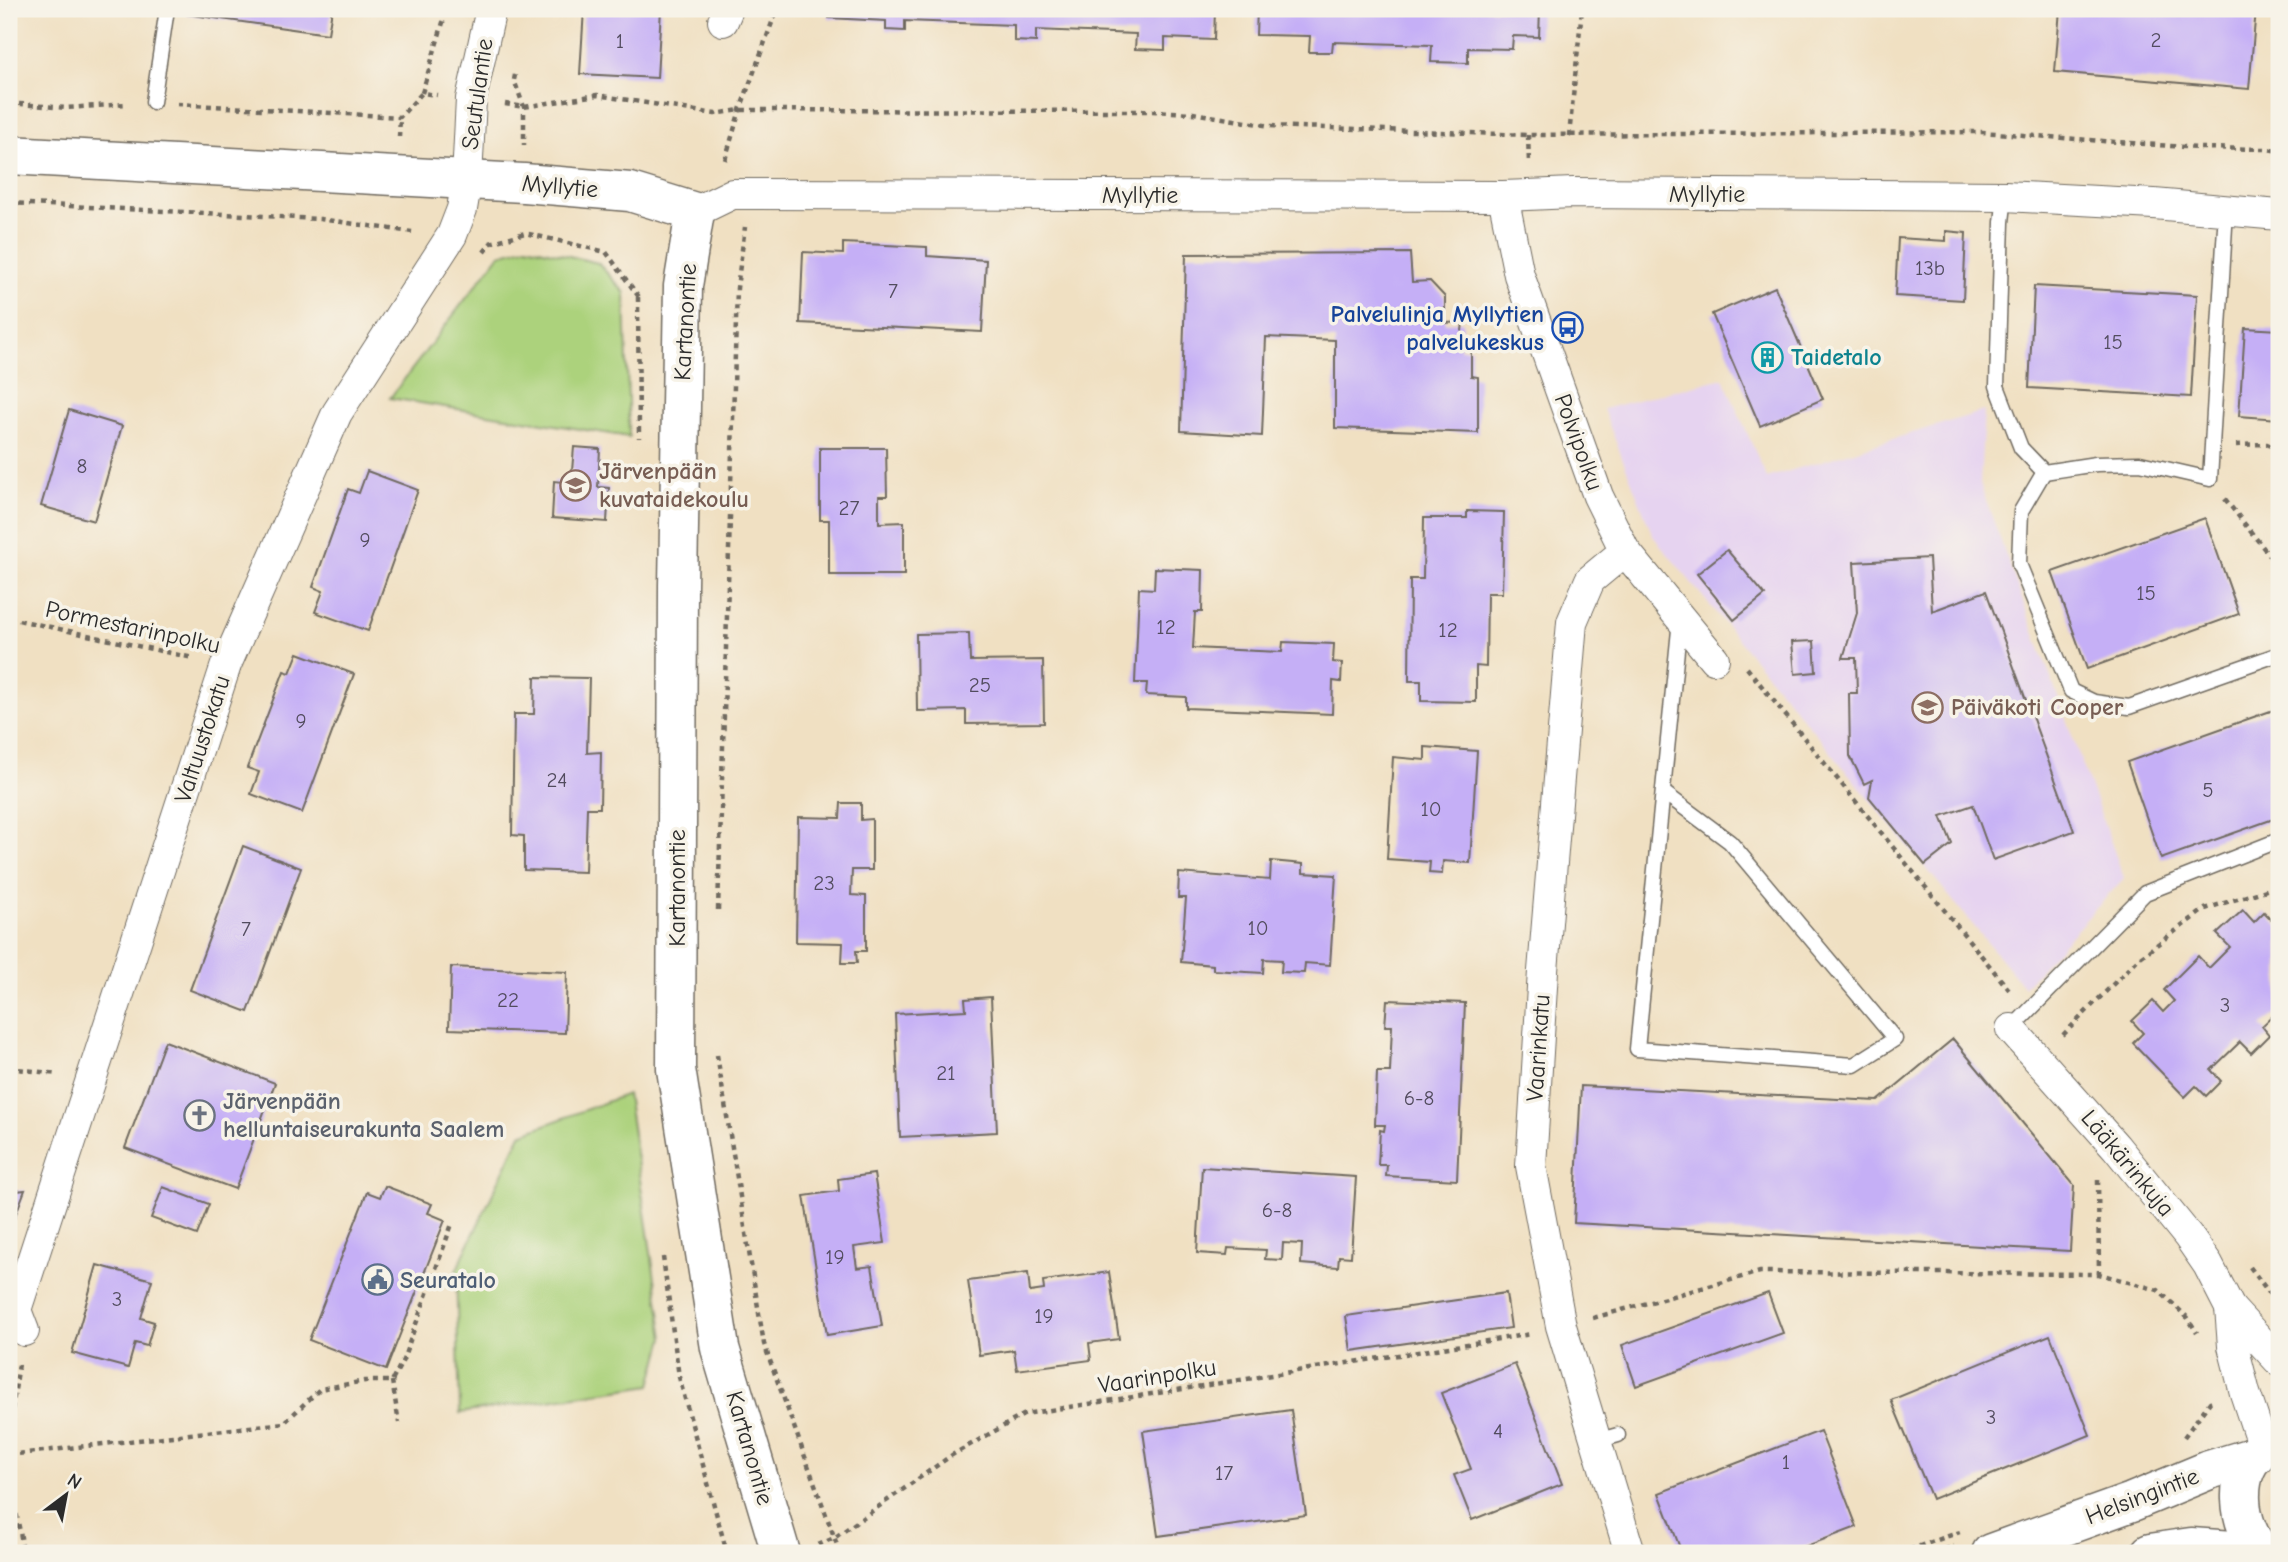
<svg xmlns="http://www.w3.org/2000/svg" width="2288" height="1562" viewBox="0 0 2288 1562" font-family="'Comic Neue',sans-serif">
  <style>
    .built { fill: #e6d3f0 }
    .green { fill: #acd27b; stroke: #6c7e53; stroke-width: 2 }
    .building { fill: #c5aff6 }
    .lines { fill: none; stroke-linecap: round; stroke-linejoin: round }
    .lane-casing { stroke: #706a60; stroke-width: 17 }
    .street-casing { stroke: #706a60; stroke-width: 32 }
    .secondary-casing { stroke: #706a60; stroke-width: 41 }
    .path { stroke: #706a60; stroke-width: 4.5; stroke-dasharray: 5 5; stroke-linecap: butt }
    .lane { stroke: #fff; stroke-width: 14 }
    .street { stroke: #fff; stroke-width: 30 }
    .secondary { stroke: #fff; stroke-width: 38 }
    .labels { text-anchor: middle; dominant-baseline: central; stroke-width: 7; stroke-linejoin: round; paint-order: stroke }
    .number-label { font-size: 21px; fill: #524c5e }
    .street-label { font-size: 24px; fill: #2b2b2b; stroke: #f7f3e8 }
    .transit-label { font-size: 24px; font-weight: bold; fill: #164399; stroke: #f7f3e8; text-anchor: end }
    .culture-label { font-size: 24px; font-weight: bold; fill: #0d838f; stroke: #f7f3e8; text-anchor: start }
    .education-label { font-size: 24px; font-weight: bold; fill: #785e54; stroke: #f7f3e8; text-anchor: start }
    .worship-label { font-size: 24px; font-weight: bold; fill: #5b616d; stroke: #f7f3e8; text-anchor: start }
    .service-label { font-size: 24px; font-weight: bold; fill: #4e5e75; stroke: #f7f3e8; text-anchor: start }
  </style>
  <rect width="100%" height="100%" fill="#f7f3e8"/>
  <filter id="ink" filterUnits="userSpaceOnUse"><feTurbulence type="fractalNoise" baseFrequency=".0143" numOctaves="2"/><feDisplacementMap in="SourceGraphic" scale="14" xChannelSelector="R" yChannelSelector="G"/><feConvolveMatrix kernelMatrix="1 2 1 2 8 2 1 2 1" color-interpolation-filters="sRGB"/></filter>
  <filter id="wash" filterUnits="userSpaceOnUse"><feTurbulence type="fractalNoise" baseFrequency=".00686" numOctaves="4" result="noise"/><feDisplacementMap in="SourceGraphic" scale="28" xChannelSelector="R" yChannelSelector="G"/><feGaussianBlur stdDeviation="1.57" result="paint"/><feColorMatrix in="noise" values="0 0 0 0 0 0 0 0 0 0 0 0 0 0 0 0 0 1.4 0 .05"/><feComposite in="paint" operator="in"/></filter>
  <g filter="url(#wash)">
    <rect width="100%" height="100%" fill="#f0e0c2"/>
    <path class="built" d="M1723,378L1767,478L1984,411L1980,484L2124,878L2024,987L1653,536L1603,409Z"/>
    <g class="green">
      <path d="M527,246L598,263L625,293L629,437L390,398L500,254Z"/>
      <path d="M627,1094L664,1338L651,1385L460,1413L456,1271L521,1134Z"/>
    </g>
    <g id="blocks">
      <g class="building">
        <path d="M186,9H332L328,34L185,14Z"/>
        <path d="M584,9H661L657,78L580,74Z"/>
        <path d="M829,9H1215L1214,40L1165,38V50L1135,49L1136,34L1036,30V42L1014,41V25L905,21V31L886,30V21L829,18Z"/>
        <path d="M1257,9H1540L1539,37L1513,36L1512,49L1468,48V63L1431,62L1432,45L1333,42L1332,52H1309L1310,36L1256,35Z"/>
        <path d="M2060,9H2256L2249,89L2055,72Z"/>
        <path d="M1946,231L1966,233L1963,300L1895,296L1898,238L1946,241Z"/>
        <path d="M843,243L927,247V256L986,260L982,332L800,323L803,252L843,254Z"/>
        <path d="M1410,253L1412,282L1430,281L1445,297V323L1463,322L1460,349H1471V376L1478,377V433L1335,428V340L1266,337L1262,436L1181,431L1186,254Z"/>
        <path d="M2034,286L2197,295L2191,397L2029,388Z"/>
        <path d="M1775,287L1823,399L1760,426L1712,314Z"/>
        <path d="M2245,328L2279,330V419L2239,416Z"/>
        <path d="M69,410L122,426L94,521L41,506Z"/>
        <path d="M574,447L600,449L598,487L609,488L607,522L552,518L554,481L571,483Z"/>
        <path d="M820,448H886L887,496H879V523L904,522V575H829V520H820Z"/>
        <path d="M367,471L418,490L368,631L315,612L323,591L313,587L348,489L359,493Z"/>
        <path d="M1467,511L1504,512L1502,593H1487L1486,667L1476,666V702L1421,701V681H1409L1410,579H1423L1424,518H1467Z"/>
        <path d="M2205,518L2239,614L2087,669L2052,572Z"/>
        <path d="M1727,550L1765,595L1734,620L1697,574Z"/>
        <path d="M1929,558L1932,611L1986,591L2074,831L1993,860L1973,805L1941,816L1952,844L1925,865L1869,797L1872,780L1864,784L1850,756L1849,693H1857L1856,658H1843L1857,613L1854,562Z"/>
        <path d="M1155,568L1203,570L1202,612H1195L1193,648L1282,652L1283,642L1334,644L1333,662L1342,663L1341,682L1333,681L1332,714L1186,708V697L1146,695L1147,683H1135L1139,588L1154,589Z"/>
        <path d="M969,633L970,661L1043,660L1044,723L966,724V710L917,711L916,634Z"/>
        <path d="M1814,641L1816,672L1795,674L1792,642Z"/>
        <path d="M298,653L354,674L302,813L251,794L259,772L247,768L284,671L290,673Z"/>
        <path d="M535,677L589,678L587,753L601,752L600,808H587L585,872L524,870V836L512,835L514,714H534Z"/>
        <path d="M2279,708V817L2161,859L2127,762Z"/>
        <path d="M1425,747L1477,751L1470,863L1443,861L1442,874L1429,873L1430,862L1387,859L1393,757L1425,760Z"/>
        <path d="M841,803H861V820L872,819V870H852L851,895L866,896V951H856L857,963H842L843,943L796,942L798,817L840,818Z"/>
        <path d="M243,846L301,868L248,1012L190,990Z"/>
        <path d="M1271,861L1303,864V873L1336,875L1330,965L1305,963L1304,973L1281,972L1282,960L1264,959L1263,973L1213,970V965L1181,962L1186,898H1178L1179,873L1270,880Z"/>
        <path d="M2243,910L2254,922L2264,912L2279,927V1010L2262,1026L2269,1035L2251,1053L2240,1042L2211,1070L2221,1081L2206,1096L2196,1086L2185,1097L2133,1043L2143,1033L2132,1021L2153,1001L2163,1012L2174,1001L2164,990L2198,956L2209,968L2230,947L2217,934Z"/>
        <path d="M451,967L567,972L565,1033L449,1029Z"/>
        <path d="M991,997L997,1132L900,1137L895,1014L966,1010L965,999Z"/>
        <path d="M1387,1000L1465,1003L1457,1180L1386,1176L1387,1165H1378L1380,1130L1384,1131L1385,1125H1375L1377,1072H1390L1392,1026H1385Z"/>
        <path d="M1953,1039L2074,1185L2070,1251L1574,1223L1581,1086L1878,1101Z"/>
        <path d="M165,1041L275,1083L235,1189L125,1148Z"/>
        <path d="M1202,1167L1356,1177L1351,1257L1339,1256L1338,1267L1301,1264L1302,1244L1283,1243L1282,1260L1265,1259L1266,1250L1228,1248L1227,1255L1197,1253Z"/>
        <path d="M874,1174L885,1243L854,1247L857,1268L872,1266L882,1326L827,1335L804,1196L839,1191L838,1179Z"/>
        <path d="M385,1186L432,1204L428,1213L445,1220L386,1370L309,1340L367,1192L380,1197Z"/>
        <path d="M163,1187L209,1204L197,1235L151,1218Z"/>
        <path d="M25,1190L9,1232V1192Z"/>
        <path d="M97,1265L152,1280L141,1318L154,1322L147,1346L135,1343L128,1368L72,1353Z"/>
        <path d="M1109,1272L1119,1339L1089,1343L1091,1360L1017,1370L1014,1350L979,1355L968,1281L1028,1273L1030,1292L1044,1290L1043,1281Z"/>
        <path d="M1506,1293L1511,1328L1351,1351L1346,1316Z"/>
        <path d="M1768,1293L1783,1333L1636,1386L1622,1345Z"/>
        <path d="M2050,1335L2090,1435L1932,1499L1891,1400Z"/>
        <path d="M1515,1364L1562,1484L1472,1520L1454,1475L1471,1469L1441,1393Z"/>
        <path d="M1291,1410L1306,1515L1158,1536L1143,1431Z"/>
        <path d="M1820,1431L1857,1527L1788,1553H1682L1659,1493Z"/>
      </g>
    </g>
  </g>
  <g filter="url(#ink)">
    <use href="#blocks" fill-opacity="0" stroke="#706a60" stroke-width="2"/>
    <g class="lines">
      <defs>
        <g id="lane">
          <path d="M153,102L167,9"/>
          <path d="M2005,196L2002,222L1997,386L2021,448L2044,472L2096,464L2140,463L2210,479L2226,210"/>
          <path d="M2044,472L2021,511L2019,564L2071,691L2094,702L2129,707L2279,654"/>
          <path d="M1663,792L1730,842L1895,1039L1854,1065L1637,1049L1680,620"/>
          <path d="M2011,1029L2145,893L2274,842"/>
          <path d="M1597,1441L1618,1435"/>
        </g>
        <g id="street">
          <path d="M723,21L728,9"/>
          <path d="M1503,196L1519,275L1598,496L1625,551L1714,659"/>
          <path d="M695,212L732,194L1503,196L1573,193L2005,196L2154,204L2279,215"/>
          <path d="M1625,551L1590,580L1572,622L1543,971L1531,1166L1561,1326L1630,1553"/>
          <path d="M2011,1029L2116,1147L2188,1236L2208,1265L2230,1308L2279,1361"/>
          <path d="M2230,1308L2233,1346L2245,1393L2263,1447"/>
          <path d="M24,1331L16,1310L226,665L337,413L452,235L462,209L467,179L471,99L491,9"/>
        </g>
        <g id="secondary">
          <path d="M9,155L524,183L630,192L695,212L683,286L678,586L676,1069L720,1348L781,1553"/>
          <path d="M1991,1553L2132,1502L2209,1470L2255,1456"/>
          <path d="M2150,1553L2191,1547L2261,1552"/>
          <path d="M2263,1553C2237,1528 2230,1470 2264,1447C2268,1444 2274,1442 2279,1440"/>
        </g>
      </defs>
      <use href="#lane" class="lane-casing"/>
      <use href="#street" class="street-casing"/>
      <use href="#secondary" class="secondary-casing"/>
      <g class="path">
        <path d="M515,75L514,80L524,107V145"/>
        <path d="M422,93L447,9"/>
        <path d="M9,103L66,108L127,104"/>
        <path d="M177,104L400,117L422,93L437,95"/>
        <path d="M505,104L524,107L597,95L715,114L740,110L1153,111L1193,113L1270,126L1528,135L1982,132L2198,148L2266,149L2279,151"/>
        <path d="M1528,135L1529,163"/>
        <path d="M1569,136L1582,9"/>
        <path d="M399,137L400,117"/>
        <path d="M725,160L740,110L777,9"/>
        <path d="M9,203L320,219L412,232"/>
        <path d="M490,243L525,233L606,252L639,297"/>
        <path d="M484,252L491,243"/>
        <path d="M638,297L639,438"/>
        <path d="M2236,445L2267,444L2279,450"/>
        <path d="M2225,499L2277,565"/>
        <path d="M2277,565L2279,622"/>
        <path d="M9,618L193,658"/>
        <path d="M1747,668L2011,992"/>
        <path d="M718,910L737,288L745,227"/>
        <path d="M2063,1035L2139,958L2205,909L2279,886"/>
        <path d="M717,1055L764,1344L840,1553"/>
        <path d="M9,1068L58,1074"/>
        <path d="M2098,1180L2099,1274"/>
        <path d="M663,1257L679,1377L727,1553"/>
        <path d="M2250,1267L2278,1305"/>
        <path d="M1593,1318L1760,1272L2099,1274L2158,1290L2188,1318L2197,1333"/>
        <path d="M392,1381L399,1423"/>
        <path d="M9,1429L19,1364"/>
        <path d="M2184,1437L2210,1402L2214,1401"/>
        <path d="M9,1455L284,1423L320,1389L365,1381H392L403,1360L452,1224"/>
        <path d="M9,1475L24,1553"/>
        <path d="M818,1545L834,1538L952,1455L1025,1414L1531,1334"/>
        <path d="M1900,1553L1960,1532"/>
        <path d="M1935,1553L1954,1546"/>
      </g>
      <use href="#lane" class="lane"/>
      <use href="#street" class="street"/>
      <use href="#secondary" class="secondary"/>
    </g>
  </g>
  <defs>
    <symbol id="bus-ring" viewBox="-11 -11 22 22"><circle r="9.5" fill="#f7f3e8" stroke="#1a4fb4" stroke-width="1.5"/><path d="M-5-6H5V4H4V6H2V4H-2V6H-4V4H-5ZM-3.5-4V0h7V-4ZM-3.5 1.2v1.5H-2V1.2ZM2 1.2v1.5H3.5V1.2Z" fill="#1a4fb4"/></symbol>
    <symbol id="building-ring" viewBox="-11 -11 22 22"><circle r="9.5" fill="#f7f3e8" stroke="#0f9aa8" stroke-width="1.5"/><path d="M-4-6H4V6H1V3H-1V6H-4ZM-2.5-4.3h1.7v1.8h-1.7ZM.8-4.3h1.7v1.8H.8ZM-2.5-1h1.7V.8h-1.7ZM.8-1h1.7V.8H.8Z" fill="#0f9aa8"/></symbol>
    <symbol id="school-ring" viewBox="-11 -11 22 22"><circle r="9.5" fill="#f7f3e8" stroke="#8d6e63" stroke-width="1.5"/><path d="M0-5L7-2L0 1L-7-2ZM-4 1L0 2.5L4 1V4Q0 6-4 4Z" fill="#8d6e63"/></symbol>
    <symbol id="church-ring" viewBox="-11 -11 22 22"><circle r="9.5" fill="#f7f3e8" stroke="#6b7280" stroke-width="1.5"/><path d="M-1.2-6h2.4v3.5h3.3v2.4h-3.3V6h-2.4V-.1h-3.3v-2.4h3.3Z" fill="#6b7280"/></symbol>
    <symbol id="civic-ring" viewBox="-11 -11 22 22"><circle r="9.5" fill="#f7f3e8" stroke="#5c6f8a" stroke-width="1.5"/><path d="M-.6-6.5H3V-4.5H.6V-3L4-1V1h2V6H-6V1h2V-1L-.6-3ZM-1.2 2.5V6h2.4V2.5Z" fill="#5c6f8a"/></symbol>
  </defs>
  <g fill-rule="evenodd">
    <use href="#bus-ring" x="1550" y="310" width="35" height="35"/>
    <use href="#building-ring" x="1750" y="340" width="35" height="35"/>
    <use href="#school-ring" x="558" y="468" width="35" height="35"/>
    <use href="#school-ring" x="1910" y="690" width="35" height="35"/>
    <use href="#church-ring" x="182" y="1098" width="35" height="35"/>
    <use href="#civic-ring" x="360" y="1262" width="35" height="35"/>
  </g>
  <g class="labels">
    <g class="number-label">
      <text x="2156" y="40">2</text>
      <text x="620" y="41">1</text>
      <text x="1930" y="268">13b</text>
      <text x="893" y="291">7</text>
      <text x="2113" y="342">15</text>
      <text x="82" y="466">8</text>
      <text x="849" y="508">27</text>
      <text x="365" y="540">9</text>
      <text x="2146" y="593">15</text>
      <text x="1166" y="627">12</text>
      <text x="1448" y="630">12</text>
      <text x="980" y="685">25</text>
      <text x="301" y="721">9</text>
      <text x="557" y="780">24</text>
      <text x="2208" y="790">5</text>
      <text x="1431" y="809">10</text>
      <text x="824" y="883">23</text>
      <text x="1258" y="928">10</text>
      <text x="246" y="929">7</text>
      <text x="508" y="1000">22</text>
      <text x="2225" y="1005">3</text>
      <text x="946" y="1073">21</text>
      <text x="1419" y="1098">6-8</text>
      <text x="1277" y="1210">6-8</text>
      <text x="835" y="1257">19</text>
      <text x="117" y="1299">3</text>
      <text x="1044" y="1316">19</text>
      <text x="1991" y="1417">3</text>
      <text x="1498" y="1431">4</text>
      <text x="1786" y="1462">1</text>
      <text x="1224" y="1473">17</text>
    </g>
    <g class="street-label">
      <text transform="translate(477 94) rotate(-82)">Seutulantie</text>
      <text transform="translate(560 186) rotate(5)">Myllytie</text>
      <text x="1707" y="194">Myllytie</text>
      <text x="1140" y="195">Myllytie</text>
      <text transform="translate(685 322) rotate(-87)">Kartanontie</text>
      <text transform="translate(1579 442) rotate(70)">Polvipolku</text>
      <text transform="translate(133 627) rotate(12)">Pormestarinpolku</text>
      <text transform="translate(202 739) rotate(-72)">Valtuustokatu</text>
      <text transform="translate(677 888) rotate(-90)">Kartanontie</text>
      <text transform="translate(1538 1048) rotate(-86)">Vaarinkatu</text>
      <text transform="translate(2128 1163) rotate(50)">Lääkärinkuja</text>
      <text transform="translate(1157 1376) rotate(-9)">Vaarinpolku</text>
      <text transform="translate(750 1448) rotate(74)">Kartanontie</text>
      <text transform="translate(2142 1496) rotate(-21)">Helsingintie</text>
    </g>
    <g class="transit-label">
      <text x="1544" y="314">Palvelulinja Myllytien<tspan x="1544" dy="28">palvelukeskus</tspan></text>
    </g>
    <g class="culture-label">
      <text x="1791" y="357">Taidetalo</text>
    </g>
    <g class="education-label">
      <text x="599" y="471">Järvenpään<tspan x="599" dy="28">kuvataidekoulu</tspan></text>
      <text x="1951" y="707">Päiväkoti Cooper</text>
    </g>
    <g class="worship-label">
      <text x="223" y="1101">Järvenpään<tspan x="223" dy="28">helluntaiseurakunta Saalem</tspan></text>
    </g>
    <g class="service-label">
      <text x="400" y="1280">Seuratalo</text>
    </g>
  </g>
  <rect width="2288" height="1562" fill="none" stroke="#f7f3e8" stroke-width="35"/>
  <g transform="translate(66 1495) rotate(32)" stroke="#f7f3e8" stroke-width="5" paint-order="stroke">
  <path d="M0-5L12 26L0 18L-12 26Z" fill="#2b2b2b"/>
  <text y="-10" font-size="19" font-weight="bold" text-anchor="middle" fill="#2b2b2b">N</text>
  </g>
</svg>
